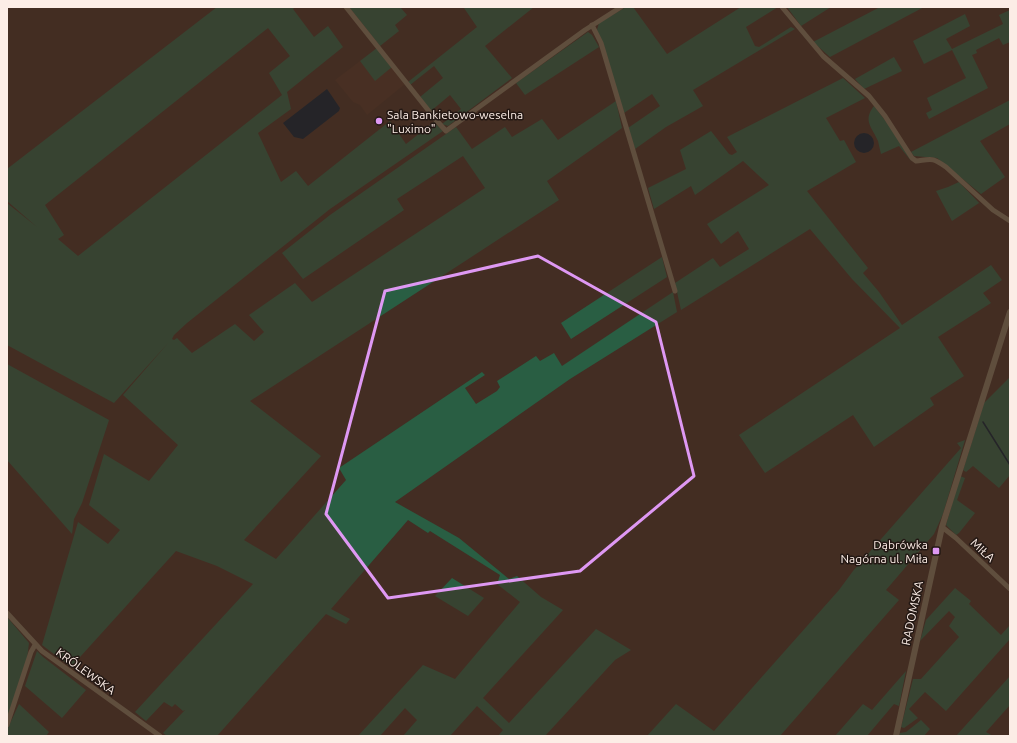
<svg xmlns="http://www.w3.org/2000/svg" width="1017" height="743" viewBox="0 0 1017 743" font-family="Ubuntu,sans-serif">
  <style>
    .built { fill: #4e3224 }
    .green { fill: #295e43; fill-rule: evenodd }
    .water { fill: #011a2f }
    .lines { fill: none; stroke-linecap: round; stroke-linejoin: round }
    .stream { stroke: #011a2f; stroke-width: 1.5 }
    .minor { stroke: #82755d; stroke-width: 5 }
    .tertiary { stroke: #82755d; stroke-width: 6 }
    .marked { fill: none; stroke: #de98f3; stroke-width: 3; stroke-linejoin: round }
    .poi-dot { fill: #de98f3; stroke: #231814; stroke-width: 1.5 }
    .labels { text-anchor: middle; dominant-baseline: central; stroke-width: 3; stroke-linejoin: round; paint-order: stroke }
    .poi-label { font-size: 12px; fill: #fcede6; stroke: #231814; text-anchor: start }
    .street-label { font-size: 12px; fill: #fcede6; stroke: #231814 }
  </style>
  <rect width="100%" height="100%" fill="#432d23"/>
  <path class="built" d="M360,61L375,80L392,67L405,84L367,115L360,105L353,102L335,80Z"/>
  <g class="green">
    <path d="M217,7H295L293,9L314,37L328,26L343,47L287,92L291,109L258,133L281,182L296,171L308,186L390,121L406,144L434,122L443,131L330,209L187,323L174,335L172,339L174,340L177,338L192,353L235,324L254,341L264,332L249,315L295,283L312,302L485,188L463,156L397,199L404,210L303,279L282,253L330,215L456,127L472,149L505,127L512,137L542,119L558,140L616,101L622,128L547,181L559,200L250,401L321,456L244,540L276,559L346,480L339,468L482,372L485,375L465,388L476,404L497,391L500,387L497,381L536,356L540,361L554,353L562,366L673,292L677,312L570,379L395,502L459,538L509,579L517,576L541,597L563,610L483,698L509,723L596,629L631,650L615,660L545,736H498L503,730L477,706L450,736H403L417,720L405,708L380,736H358L423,665L455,679L520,602L497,584L500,575L430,531L428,533L408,520L331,609L350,619L346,624L326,614L217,736H167L163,733L185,710L183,711L175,704L172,707L164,702L146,721L135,712L253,584L217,566L176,551L71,667L42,645L78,522L108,544L120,530L89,505L104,454L149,481L178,445L123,395L169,342L114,403L7,345V203L37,227L7,201V169ZM268,28L290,56L269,73L282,95L78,256L58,239L64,235L45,205Z"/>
    <path d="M349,7H400L407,15L395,25L399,31L380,46Z"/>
    <path d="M465,7H534L485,46L512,78L448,126L442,124L461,109L450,95L431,111L420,97L443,78L434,66L410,85L408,82L477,27L464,8Z"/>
    <path d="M626,7H633L667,54L741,7H778L746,27L755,46L759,47L791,27L795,29L693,90L703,106L666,127L635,149L628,128L660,106L652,94L624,113L597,30L599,23Z"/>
    <path d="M787,7H831L801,26Z"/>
    <path d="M880,7H924L830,57L813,42Z"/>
    <path d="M1010,10V42L1003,45L999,38L976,50L977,53L972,55L988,88L929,119L926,113L932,110L927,98L966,78L952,50L924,64L913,41L965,14L970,26L946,39L952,49L1003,24L999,15Z"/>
    <path d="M588,32L592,35L599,47L525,95L516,83Z"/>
    <path d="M377,48L392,67L375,81L360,61Z"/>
    <path d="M894,57L902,71L864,89L855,79Z"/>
    <path d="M843,78L865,98L826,118L840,141L844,140L856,162L807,191L868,268L863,273L879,292L902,325L991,265L1002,280L983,293L991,303L938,337L964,376L930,398L934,405L874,447L853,415L765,473L739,435L900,328L852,279L810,229L681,310L675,283L713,258L720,267L749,249L738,231L721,244L707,224L769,185L743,161L695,195L691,186L654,209L648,188L686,169L680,150L711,131L729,154L732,155L737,152L727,137Z"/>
    <path d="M1010,100V124L980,141L1005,177L981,194L937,158L914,156L911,152Z"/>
    <path d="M874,106L888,124L912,162L899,146L881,154C880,150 879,145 878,141C873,128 862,121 874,106Z"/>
    <path d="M959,182L983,207L979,203L952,221L936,191L948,187Z"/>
    <path d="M662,257L667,277L571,339L561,323Z"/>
    <path d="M7,364L109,420L82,503L74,519L72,534L7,460Z"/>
    <path d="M1010,377V475L999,488L973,466L966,472L963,470L984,403Z"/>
    <path d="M965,440L943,514L934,534L886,590L899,600L780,736H647L676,704L714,731L839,590L853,571L961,448L957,443Z"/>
    <path d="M960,476L965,478L957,500L975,513L959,533L956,535L946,525Z"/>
    <path d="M452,578L484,598L468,616L435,596Z"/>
    <path d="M955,588L971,601L969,604L1001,635L1010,625V639L946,711L925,692L909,709L918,718L904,728L901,727L913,679H921L959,637L949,626L955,617L949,611L920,641L926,620Z"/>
    <path d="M7,617L29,643L27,659L7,719Z"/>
    <path d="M37,651L43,657L86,690L62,718L25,686Z"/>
    <path d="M906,671L899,706L894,704L867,736H835L863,704L872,710Z"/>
    <path d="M1010,676V705L986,732L993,736H956Z"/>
    <path d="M19,704L49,732L46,736H7V730Z"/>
    <path d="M921,720L930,729L924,736H899L900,733L906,732Z"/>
  </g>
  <g class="water">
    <path d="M327,89L340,108L339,111L303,139L294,137L283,123Z"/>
    <circle cx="864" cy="143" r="10"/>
  </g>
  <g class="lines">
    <path class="stream" d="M983,422L1010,465"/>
    <g class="minor">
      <path d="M346,7L436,120L446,131L585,30L621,7"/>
      <path d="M782,7L823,56L869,96L885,116L912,158L916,161C932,159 932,157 946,167L993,210L1010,221"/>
      <path d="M592,25L601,43L675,291"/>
      <path d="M942,527L956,538L1010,589"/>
      <path d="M7,613L42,651L160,736"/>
      <path d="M7,725L31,652L35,645"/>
    </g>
    <path class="tertiary" d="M896,736L942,527L1010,312"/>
  </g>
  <path d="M0 0H1017V743H0ZM538,256L656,322L694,476L580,571L388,598L326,514L385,291Z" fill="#432d23" fill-opacity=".55" fill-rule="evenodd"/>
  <path class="marked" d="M538,256L656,322L694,476L580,571L388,598L326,514L385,291Z"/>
  <g class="poi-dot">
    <circle cx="379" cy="121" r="4"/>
    <rect x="932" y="547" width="8" height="8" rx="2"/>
  </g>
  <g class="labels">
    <g class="poi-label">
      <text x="387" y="114">Sala Bankietowo-weselna<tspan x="387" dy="14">"Luximo"</tspan></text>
      <text x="928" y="544" text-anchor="end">Dąbrówka<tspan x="928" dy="14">Nagórna ul. Miła</tspan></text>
    </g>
    <g class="street-label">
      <text transform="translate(983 550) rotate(43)">MIŁA</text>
      <text transform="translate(912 613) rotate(-78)">RADOMSKA</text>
      <text transform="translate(86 671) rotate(36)">KRÓLEWSKA</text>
    </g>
  </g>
  <rect width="1017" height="743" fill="none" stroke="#fcede6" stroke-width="16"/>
</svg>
